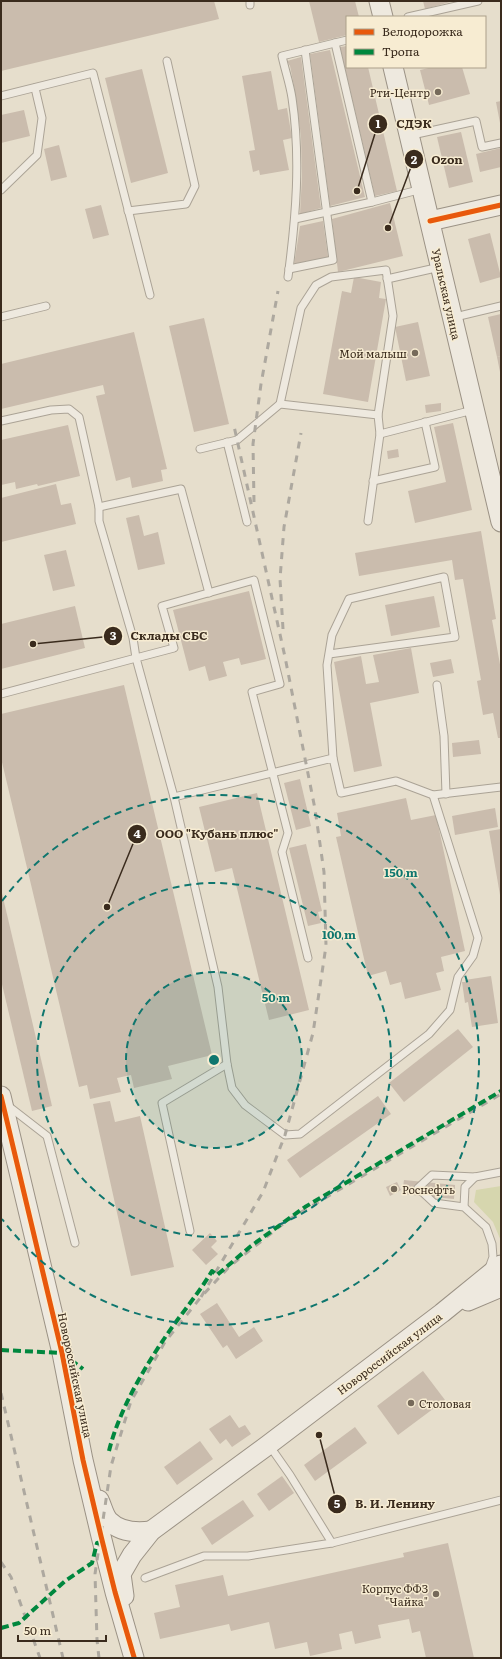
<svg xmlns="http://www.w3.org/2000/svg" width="502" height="1659" viewBox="0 0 502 1659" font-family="Literata,serif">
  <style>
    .green { fill: #d6d6ae }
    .building { fill: #cabcad }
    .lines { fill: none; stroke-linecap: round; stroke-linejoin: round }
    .lane-casing { stroke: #aba396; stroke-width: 9 }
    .secondary-casing { stroke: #9b9285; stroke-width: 21 }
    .lane { stroke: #eee9df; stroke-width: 7 }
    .secondary { stroke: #eee9df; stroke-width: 19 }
    .rail { stroke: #ada89f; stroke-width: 3; stroke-dasharray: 7 7; stroke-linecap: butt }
    .quiet { stroke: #00873e; stroke-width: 4; stroke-dasharray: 8 4; stroke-linecap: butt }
    .cycleway-casing { stroke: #f7ecd2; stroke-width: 8 }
    .cycleway { stroke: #e8590c; stroke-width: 5 }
    .ring { fill: none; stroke: #0f766e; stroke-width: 2; stroke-dasharray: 7 5 }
    .poi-dot { fill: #766a5a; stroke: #f7ecd2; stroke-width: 1.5 }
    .labels { text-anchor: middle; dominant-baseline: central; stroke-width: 3; stroke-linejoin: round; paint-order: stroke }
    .poi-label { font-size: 11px; fill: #3a2b1d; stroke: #f7ecd2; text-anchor: end }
    .street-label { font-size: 11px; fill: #3a2b1d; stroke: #f7ecd2 }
    .centre { fill: #0f766e; stroke: #f7ecd2; stroke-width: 2 }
    .ring-label { font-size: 12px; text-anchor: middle; font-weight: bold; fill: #0f766e; stroke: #f7ecd2; stroke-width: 3; stroke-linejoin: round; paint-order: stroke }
    .leader { fill: none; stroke: #3a2b1d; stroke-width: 1.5 }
    .callout-dot { fill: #3a2b1d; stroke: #f7ecd2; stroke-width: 1.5 }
    .mark-label { font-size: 12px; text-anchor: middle; font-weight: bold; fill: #fff }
    .callout-label { font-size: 12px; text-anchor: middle; font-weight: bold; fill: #3a2b1d; stroke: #f7ecd2; stroke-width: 3; stroke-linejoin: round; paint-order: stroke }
  </style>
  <rect width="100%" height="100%" fill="#e6decc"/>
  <path class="green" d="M501,1186V1241L493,1222L474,1202L476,1190Z"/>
  <g class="building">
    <path d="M1,1H214L219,19L1,71Z"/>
    <path d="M309,1H355L359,17H347V35L319,42Z"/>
    <path d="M423,1H449L450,2L425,9Z"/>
    <path d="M347,46V67H368L397,191L375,196L340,47Z"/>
    <path d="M330,50L365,197L330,206L310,54Z"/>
    <path d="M301,57L321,208L300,214L302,176L301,136L294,86L290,66L287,61Z"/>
    <path d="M433,67H462L470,94L429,105L420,70Z"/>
    <path d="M142,69L168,173L131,183L105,78Z"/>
    <path d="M271,71L278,110L287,108L292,138L283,140L289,170L260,175L259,170L253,172L249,151L255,150L242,76Z"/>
    <path d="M501,101V123H500L496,102Z"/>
    <path d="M24,110L30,136L1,143V115Z"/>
    <path d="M461,132L473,182L449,188L437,137Z"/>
    <path d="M59,145L67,177L51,181L44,149Z"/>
    <path d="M501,148V167L480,172L476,154Z"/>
    <path d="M390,203L403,256L338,272L332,219Z"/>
    <path d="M101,205L109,235L93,239L85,209Z"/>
    <path d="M323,221L328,257L294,265L300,226Z"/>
    <path d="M490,233L501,277L480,283L468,239Z"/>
    <path d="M354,277L381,282L379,298L386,299L368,402L323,394L342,291L351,293Z"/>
    <path d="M501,314V356L497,357L488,317Z"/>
    <path d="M204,318L229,424L194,432L169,326Z"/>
    <path d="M418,322L430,376L406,381L395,327Z"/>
    <path d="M134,332L167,469L161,470L163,481L132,488L130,477L116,481L96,396L105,394L103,385L1,409V364Z"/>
    <path d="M501,356V372H500L497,357Z"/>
    <path d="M441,403V411L426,413L425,405Z"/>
    <path d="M453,423L472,510L415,523L408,491L446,482L434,427Z"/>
    <path d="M68,425L80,476L38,486L37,484L16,489L15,482L1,485V440Z"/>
    <path d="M398,449L399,457L388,459L387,451Z"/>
    <path d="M56,484L61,505L71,503L76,524L1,542V498Z"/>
    <path d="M139,515L144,536L158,532L165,564L138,570L126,518Z"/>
    <path d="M481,531L496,619L492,620L501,670V738H498L493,713L483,715L477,681L481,680L463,579L455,580L452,560L359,576L355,553Z"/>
    <path d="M66,550L75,586L53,591L44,555Z"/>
    <path d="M249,591L266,659L241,665L239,658L223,662L227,676L209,681L205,666L189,671L173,610Z"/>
    <path d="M434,596L440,627L391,636L385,605Z"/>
    <path d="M75,606L85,648L1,669V624Z"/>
    <path d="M411,648L419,693L370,703L382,766L354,772L334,662L361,656L366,684L379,682L373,655Z"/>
    <path d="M451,659L454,673L433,677L430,663Z"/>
    <path d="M124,685L212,1055L168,1066L172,1079L134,1088L131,1075L117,1078L121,1092L90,1099L87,1085L79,1087L1,758V714Z"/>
    <path d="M479,740L481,754L453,757L452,743Z"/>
    <path d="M300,779L311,826L296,830L284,783Z"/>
    <path d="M257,793L309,1010L269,1020L232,868L215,872L199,807Z"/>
    <path d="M406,798L411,820L436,815L465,951L441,957L444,971L436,973L441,990L405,999L401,982L390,985L386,971L368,976L336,837L341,836L337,813Z"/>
    <path d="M495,808L498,827L455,835L452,816Z"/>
    <path d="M501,829V895H500L489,831Z"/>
    <path d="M306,844L322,911L318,912L321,923L308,926L289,848Z"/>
    <path d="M1,889L52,1106L32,1111L1,980Z"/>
    <path d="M491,976L498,1023L472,1027L468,1002L465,1003L462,982H465V980Z"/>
    <path d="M458,1029L473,1047L404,1102L389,1083Z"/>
    <path d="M378,1096L391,1114L300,1178L287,1160Z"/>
    <path d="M110,1101L115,1122L140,1116L174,1267L131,1276L93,1104Z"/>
    <path d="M404,1180L455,1185L454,1199L402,1194Z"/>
    <path d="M397,1182L401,1190L390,1196L386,1187Z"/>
    <path d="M210,1233L217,1241L211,1247L218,1254L206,1265L192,1250Z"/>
    <path d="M217,1303L239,1337L254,1327L263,1341L236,1359L227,1345L223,1348L200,1314Z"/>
    <path d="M423,1371L445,1400L398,1435L377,1406Z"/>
    <path d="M230,1415L239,1428L245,1425L251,1434L232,1447L226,1439L220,1444L209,1429Z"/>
    <path d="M355,1427L367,1443L315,1481L304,1465Z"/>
    <path d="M200,1441L213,1459L177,1485L164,1467Z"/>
    <path d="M282,1476L294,1493L269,1511L257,1494Z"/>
    <path d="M243,1500L254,1516L212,1545L201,1528Z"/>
    <path d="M448,1543L474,1658H426L420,1631L412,1633L409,1619L378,1625L381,1638L355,1644L352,1631L339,1634L342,1649L310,1656L307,1642L275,1649L269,1622L231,1631L229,1624L160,1639L154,1613L180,1607L175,1585L223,1575L228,1596L404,1557L403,1553Z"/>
  </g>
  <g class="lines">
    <defs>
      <g id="lane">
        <path d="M250,1V5"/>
        <path d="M408,17L478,1"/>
        <path d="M335,43L372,202"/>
        <path d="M1,96L93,73L150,295"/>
        <path d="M412,135L476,121L482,147L501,143"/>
        <path d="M1,190L37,155L42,118L35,88"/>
        <path d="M128,211L186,204L195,186L167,61"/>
        <path d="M295,219L372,202L422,189"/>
        <path d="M289,269L333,260L305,50"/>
        <path d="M288,277C296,217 301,158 292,98C290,84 285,70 282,56L347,40"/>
        <path d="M387,279L440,267"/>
        <path d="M1,317L46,306"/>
        <path d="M455,317L501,306"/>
        <path d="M280,404L301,308L316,285L331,277L386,270L393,316L378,415"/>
        <path d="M1,421L51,410L69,409L79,417L99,507V521L133,638L136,658L1,694"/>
        <path d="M380,434L473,410"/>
        <path d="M227,442L247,522"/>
        <path d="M200,449L237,440L280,404L378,415L380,434L368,521"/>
        <path d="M373,481L435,467L425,422"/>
        <path d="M99,507L181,489L209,593"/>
        <path d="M329,654L455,637L444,577L349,599L332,635L327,665L333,758"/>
        <path d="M437,685L444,736L446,794"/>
        <path d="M174,797L333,758L341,793L396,781L433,795L501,787"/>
        <path d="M308,958L282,852L288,833L252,692L280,684L254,580L162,606L174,648L136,658L174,797L218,987L227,1064L232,1088L245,1105L285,1135L300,1134L429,1034L450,1010L458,977L473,956L478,938L433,795"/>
        <path d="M7,1105L47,1136L75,1243"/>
        <path d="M464,1207L465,1187L475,1177"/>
        <path d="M190,1231L162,1103L227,1064"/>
        <path d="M489,1268L493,1257L492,1244L486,1227L464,1207L434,1203L418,1188L432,1175L475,1177L501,1172"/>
        <path d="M269,1445L290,1475L332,1543L501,1500"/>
        <path d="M145,1578L204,1556H248L332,1543"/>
      </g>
      <g id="secondary">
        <path d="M379,1L383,17"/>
        <path d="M393,67L501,522"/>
        <path d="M430,221L501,205"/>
        <path d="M1,1096L62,1353L83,1460L101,1536L115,1592L134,1658"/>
        <path d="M468,1301L501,1287"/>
        <path d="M99,1500C102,1506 104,1516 109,1521C120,1532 136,1533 151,1531"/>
        <path d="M124,1596L121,1574L132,1555L151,1531L268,1445L442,1313L501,1265"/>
      </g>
    </defs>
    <use href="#lane" class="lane-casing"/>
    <use href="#secondary" class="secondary-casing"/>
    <use href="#lane" class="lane"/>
    <use href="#secondary" class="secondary"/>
    <g class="rail">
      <path d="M254,502L253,444L261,384L278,291"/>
      <path d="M283,629L280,579L284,527L301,433"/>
      <path d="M201,1297L263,1192L285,1135L313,1033L326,946L324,872L315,809L285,657L234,426"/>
      <path d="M1,1393L63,1658"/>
      <path d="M1,1562L11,1577L40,1658"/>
      <path d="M99,1658L97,1640L95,1574L111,1466L131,1401L165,1342L201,1297L230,1266L288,1220L501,1094"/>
    </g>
    <g class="quiet">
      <path d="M1,1350L62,1353L83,1369"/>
      <path d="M109,1451C119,1409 148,1361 173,1326C186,1308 200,1291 212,1271L217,1275L251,1246L305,1207L501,1091"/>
      <path d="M1,1628L19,1623L65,1581L92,1563L97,1543L102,1542"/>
    </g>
    <defs>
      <g id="cycleway">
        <path d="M430,221L501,205"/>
        <path d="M1,1096L62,1353L83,1460L101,1536L115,1592L134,1657"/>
      </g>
    </defs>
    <use href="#cycleway" class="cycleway-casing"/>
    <use href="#cycleway" class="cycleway"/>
  </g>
  <circle cx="214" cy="1060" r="88" fill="#0f766e" fill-opacity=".12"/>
  <g class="ring">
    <circle cx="214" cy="1060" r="88"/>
    <circle cx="214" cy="1060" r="177"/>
    <path d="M2 901A265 265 0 1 1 2 1219"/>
  </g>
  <g class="poi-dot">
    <circle cx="438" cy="92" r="4"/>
    <circle cx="415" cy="353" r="4"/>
    <circle cx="394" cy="1189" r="4"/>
    <circle cx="411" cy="1403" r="4"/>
    <circle cx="436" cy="1594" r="4"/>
  </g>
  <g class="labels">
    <g class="poi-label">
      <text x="430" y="92">Рти-Центр</text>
      <text x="407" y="353">Мой малыш</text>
      <text x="402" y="1189" text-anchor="start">Роснефть</text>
      <text x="419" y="1403" text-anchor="start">Столовая</text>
      <text x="428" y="1588">Корпус ФФЗ<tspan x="428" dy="13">"Чайка"</tspan></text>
    </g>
    <g class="street-label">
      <text transform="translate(447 294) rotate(77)">Уральская улица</text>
      <text transform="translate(389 1353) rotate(-37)">Новороссийская улица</text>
      <text transform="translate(76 1375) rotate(78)">Новороссийская улица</text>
    </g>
  </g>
  <circle cx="214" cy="1060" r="6" class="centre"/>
  <g class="ring-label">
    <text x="401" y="877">150 m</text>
    <text x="339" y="939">100 m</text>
    <text x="276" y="1002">50 m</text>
  </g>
  <path class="leader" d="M357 191L378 124M388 228L414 159M33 644L113 636M107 907L137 834M319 1435L337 1504"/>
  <g class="callout-dot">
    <circle cx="357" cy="191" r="4"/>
    <circle cx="388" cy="228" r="4"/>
    <circle cx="33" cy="644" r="4"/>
    <circle cx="107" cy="907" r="4"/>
    <circle cx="319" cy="1435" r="4"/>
    <circle cx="378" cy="124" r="10"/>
    <circle cx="414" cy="159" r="10"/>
    <circle cx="113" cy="636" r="10"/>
    <circle cx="137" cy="834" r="10"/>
    <circle cx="337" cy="1504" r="10"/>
  </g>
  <g class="mark-label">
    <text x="378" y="128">1</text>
    <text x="414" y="164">2</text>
    <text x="113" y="640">3</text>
    <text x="137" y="838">4</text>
    <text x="337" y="1508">5</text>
  </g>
  <g class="callout-label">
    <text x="414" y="128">СДЭК</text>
    <text x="447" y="164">Ozon</text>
    <text x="169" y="640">Склады СБС</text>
    <text x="217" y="838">ООО "Кубань плюс"</text>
    <text x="395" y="1508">В. И. Ленину</text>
  </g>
  <rect width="502" height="1659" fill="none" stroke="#3a2b1d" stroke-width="4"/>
  <rect x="346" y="16" width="140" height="52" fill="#f7ecd2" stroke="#ab9f8a"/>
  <rect x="354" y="29" width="20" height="6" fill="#e8590c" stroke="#ab9f8a"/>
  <text x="382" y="36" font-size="12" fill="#3a2b1d">Велодорожка</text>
  <rect x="354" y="49" width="20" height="6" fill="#00873e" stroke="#ab9f8a"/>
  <text x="382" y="56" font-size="12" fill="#3a2b1d">Тропа</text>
  <path d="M18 1635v6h88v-6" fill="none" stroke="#3a2b1d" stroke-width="2"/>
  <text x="24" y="1635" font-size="12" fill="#3a2b1d" stroke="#f7ecd2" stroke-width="3" paint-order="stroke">50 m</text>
</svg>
